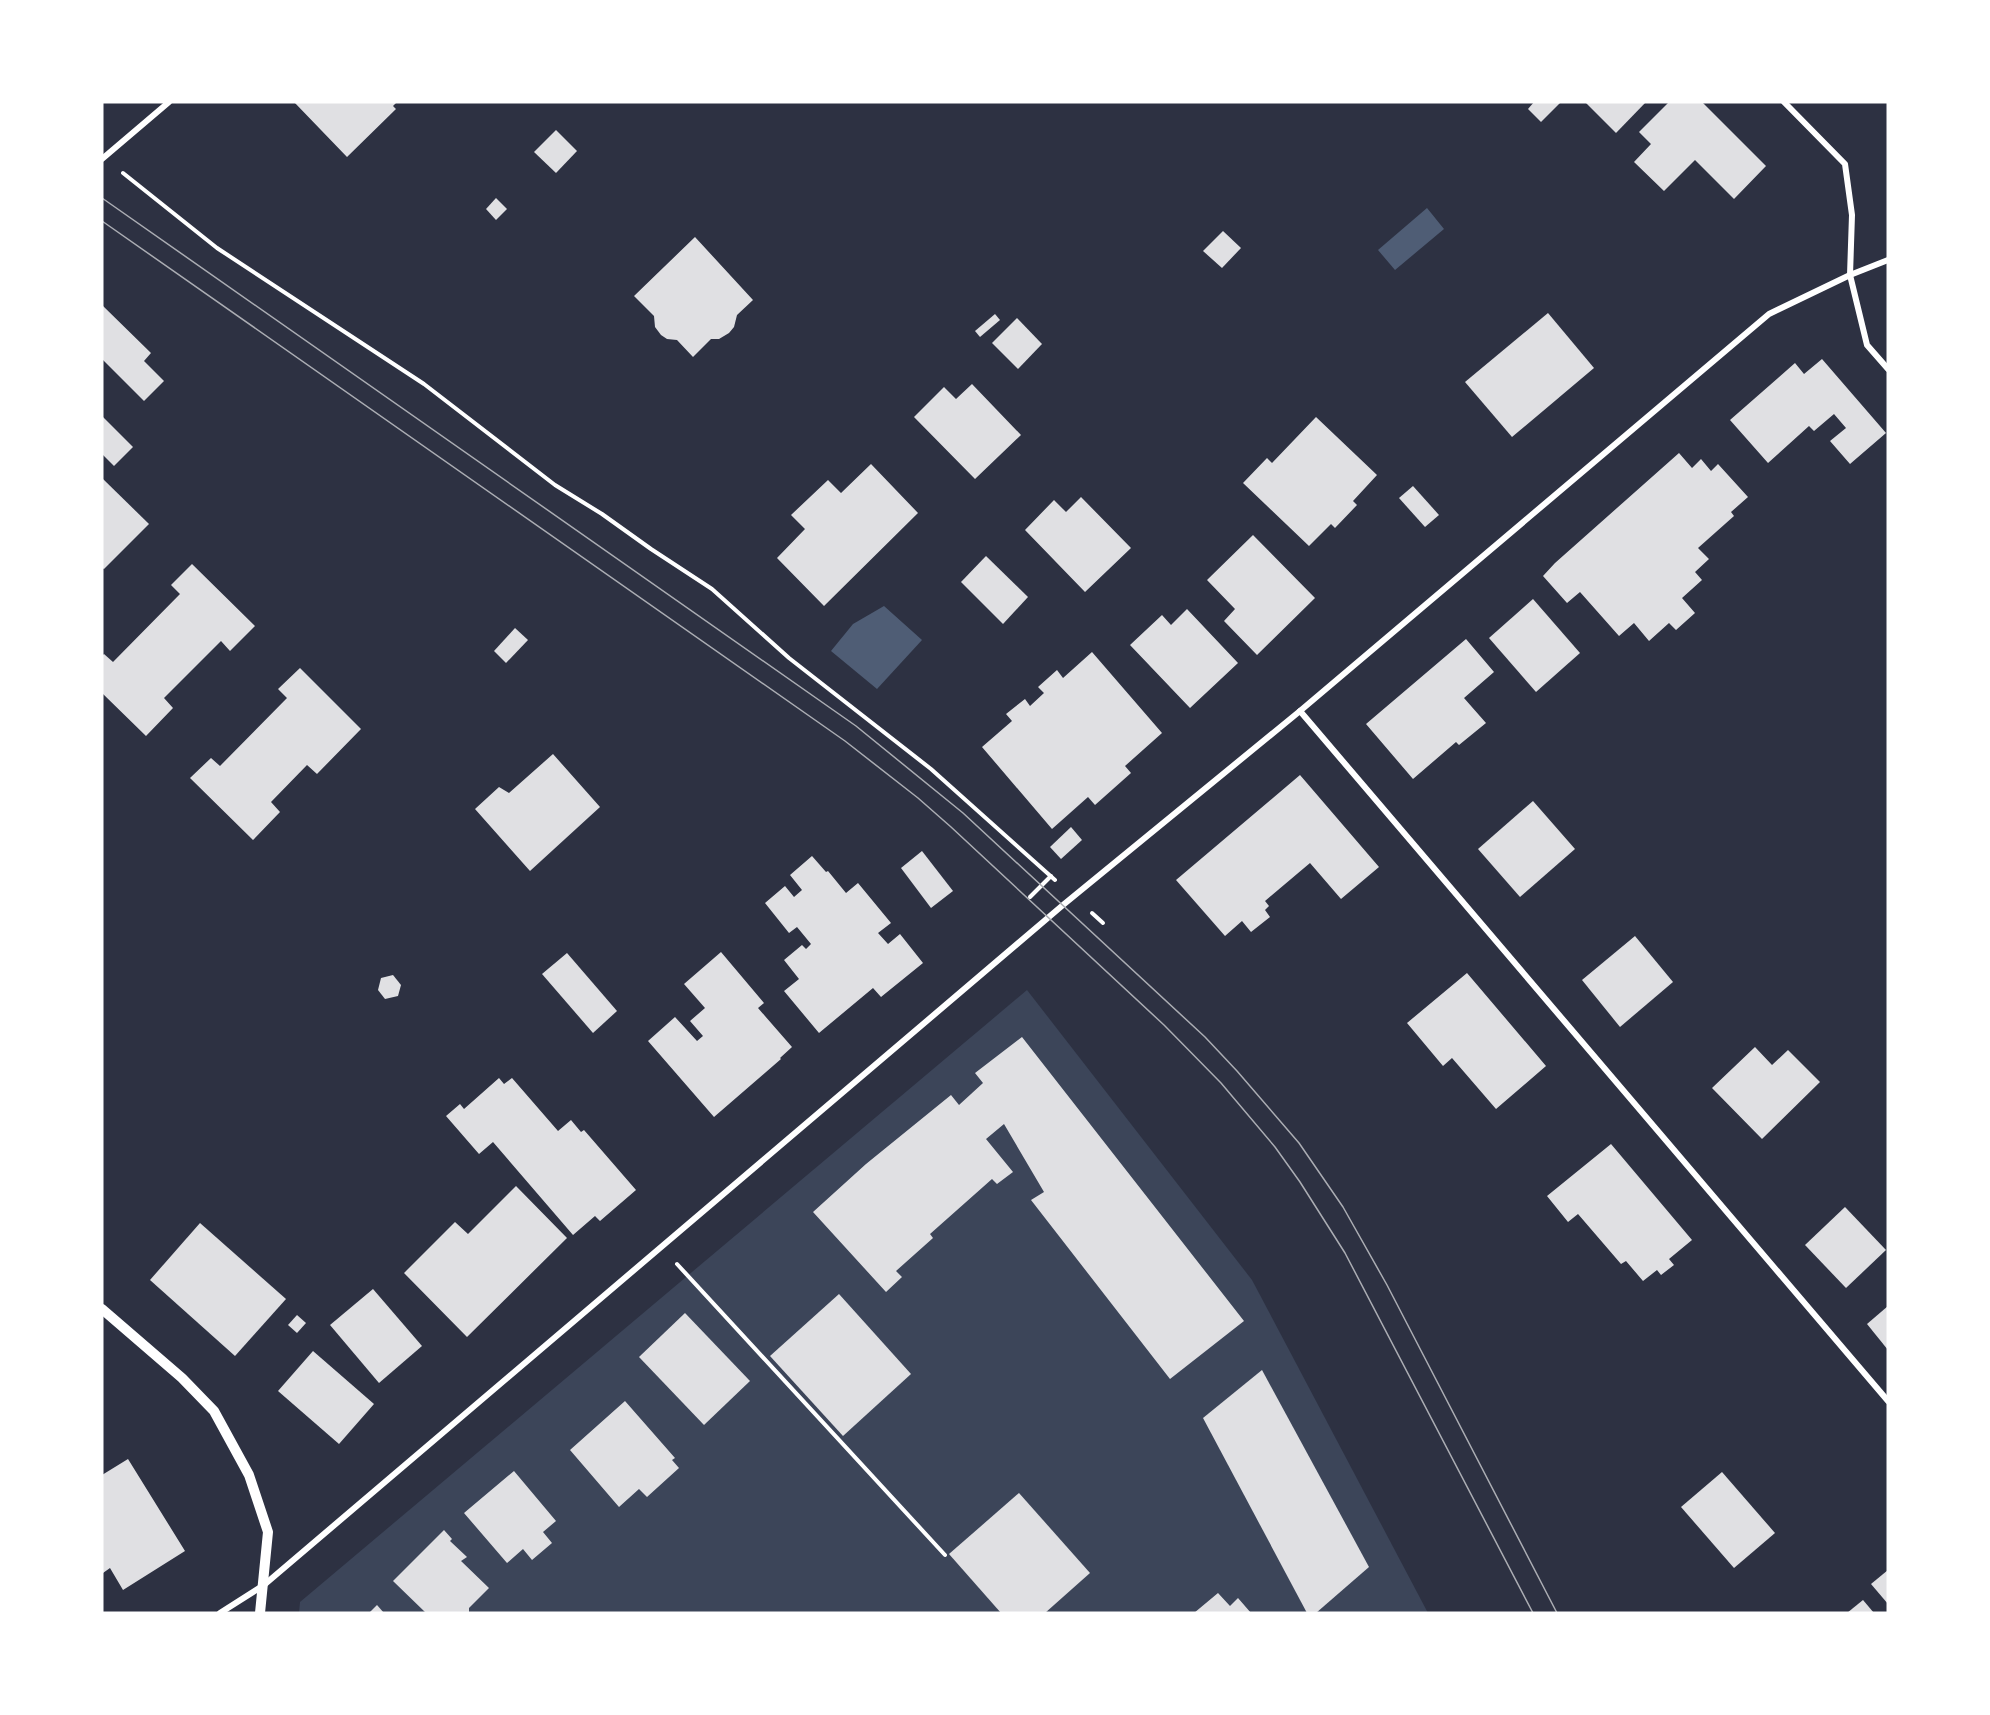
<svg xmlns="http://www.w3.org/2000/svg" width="1990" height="1715" viewBox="0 0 1990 1715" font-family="'Roboto Condensed',sans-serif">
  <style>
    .green { fill: #3c4559 }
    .water { fill: #4f5d75 }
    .building { fill: #e0e0e3 }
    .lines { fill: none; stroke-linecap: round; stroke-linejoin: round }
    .path { stroke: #fff; stroke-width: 4 }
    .minor { stroke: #fff; stroke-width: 6 }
    .tertiary { stroke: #fff; stroke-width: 10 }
    .tram { stroke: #abadb3; stroke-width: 1.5 }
  </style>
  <rect width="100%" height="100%" fill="#2d3142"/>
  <path class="green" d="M1027,990L1252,1280L1428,1613H299L300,1602Z"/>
  <g class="water">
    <path d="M1427,208L1444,229L1395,270L1378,250Z"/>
    <path d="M884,606L922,640L877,689L831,651L853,624Z"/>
  </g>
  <g class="building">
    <path d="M294,102H397L393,106L396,109L347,157Z"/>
    <path d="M1534,102H1561L1541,122L1528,109Z"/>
    <path d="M1585,102H1646L1616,133Z"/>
    <path d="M1669,102H1702L1766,166L1734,199L1695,160L1664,191L1634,162L1651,144L1639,132Z"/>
    <path d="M556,130L577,151L556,173L534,152Z"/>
    <path d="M496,198L507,209L496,220L486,209Z"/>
    <path d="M1223,231L1241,248L1222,268L1203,251Z"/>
    <path d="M695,237L753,300L737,315L734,327L729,333L719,339H711L693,357L677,340L667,339L661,335L655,327L654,316L634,296Z"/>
    <path d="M102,305L151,353L144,361L164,381L144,401L102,359Z"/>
    <path d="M1548,313L1594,368L1512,437L1465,382Z"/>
    <path d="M995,314L1000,320L980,337L975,331Z"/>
    <path d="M1017,318L1042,344L1018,369L992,343Z"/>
    <path d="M1822,359L1886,433L1850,464L1830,441L1846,428L1834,414L1814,431L1809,426L1768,463L1730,420L1795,363L1804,374Z"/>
    <path d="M972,384L1021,435L975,479L914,417L944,387L956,399Z"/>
    <path d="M102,416L133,447L114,466L102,454Z"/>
    <path d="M1316,417L1377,475L1353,501L1357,505L1335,528L1331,524L1309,546L1243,483L1267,458L1272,463Z"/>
    <path d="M1679,453L1692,468L1701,459L1711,471L1718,464L1748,497L1731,512L1734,516L1698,548L1709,559L1695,572L1702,580L1682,598L1695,613L1676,630L1669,623L1649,641L1634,623L1619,636L1580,592L1567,603L1543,576L1555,563Z"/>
    <path d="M871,464L918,513L824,606L777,558L805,529L791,515L828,480L841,493Z"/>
    <path d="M102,478L149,524L104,569L102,568Z"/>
    <path d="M1413,486L1439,515L1425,527L1399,498Z"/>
    <path d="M1081,497L1131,548L1085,592L1025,530L1054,500L1066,512Z"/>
    <path d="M1253,535L1315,598L1257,655L1224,621L1235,609L1207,580Z"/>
    <path d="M986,556L1028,597L1003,624L961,582Z"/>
    <path d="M192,564L255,626L230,651L221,641L164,698L173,708L146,736L102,693V656L104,654L113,662L180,594L171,585Z"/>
    <path d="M1533,599L1580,653L1536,692L1489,638Z"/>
    <path d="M1187,609L1238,663L1190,708L1130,645L1162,615L1171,625Z"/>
    <path d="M515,628L528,640L506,663L494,651Z"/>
    <path d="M1466,639L1494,672L1464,698L1486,723L1459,745L1456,742L1413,779L1366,724Z"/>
    <path d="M1092,652L1162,733L1125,766L1131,773L1095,805L1088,797L1052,829L982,747L1012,721L1006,714L1025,699L1030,706L1044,693L1038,687L1057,670L1063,678Z"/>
    <path d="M300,668L361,729L317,774L307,765L271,802L280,812L253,840L190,778L211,758L220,766L287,698L278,689Z"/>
    <path d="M553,754L600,807L530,871L475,809L499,787L509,793Z"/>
    <path d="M1300,775L1379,867L1341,899L1310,863L1265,901L1269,906L1265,910L1270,917L1251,932L1242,921L1225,936L1176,880Z"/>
    <path d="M1533,801L1575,849L1520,897L1478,849Z"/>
    <path d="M1071,827L1082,840L1061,859L1050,847Z"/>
    <path d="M922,851L953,891L931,908L901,868Z"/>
    <path d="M812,856L826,872L828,871L846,893L858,883L891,923L878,933L888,944L900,934L923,963L881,997L873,988L819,1033L784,991L799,979L784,960L802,945L806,949L811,944L797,927L789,933L765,903L785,886L794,897L802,890L790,875Z"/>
    <path d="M1635,936L1673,982L1620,1027L1582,980Z"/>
    <path d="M721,952L764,1003L758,1008L792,1047L780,1058L781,1059L714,1117L648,1041L675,1017L697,1041L703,1036L690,1021L705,1008L684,984Z"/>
    <path d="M567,953L617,1011L593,1033L542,974Z"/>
    <path d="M1467,973L1546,1066L1496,1109L1452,1058L1443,1066L1407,1023Z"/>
    <path d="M393,975L401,985L398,996L385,999L378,990L381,978Z"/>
    <path d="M1022,1037L1244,1321L1170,1379L1031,1200L1044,1192L1004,1124L986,1139L1013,1172L997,1184L992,1179L930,1234L933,1238L896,1271L902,1277L886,1292L813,1212L866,1164L951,1095L959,1105L983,1083L975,1073Z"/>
    <path d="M1755,1047L1772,1065L1788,1050L1820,1082L1762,1139L1712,1088Z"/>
    <path d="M499,1078L504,1084L512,1078L558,1131L571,1120L581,1132L584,1130L636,1190L600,1221L595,1216L573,1235L493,1142L479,1154L446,1116L460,1104L464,1109Z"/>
    <path d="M1611,1144L1692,1240L1669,1259L1674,1265L1661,1275L1657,1270L1643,1281L1626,1261L1621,1264L1578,1214L1568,1222L1547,1196Z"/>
    <path d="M516,1186L567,1238L467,1337L404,1273L455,1222L468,1234Z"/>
    <path d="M1845,1207L1886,1250L1846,1288L1805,1245Z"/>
    <path d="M200,1223L286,1299L235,1356L150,1280Z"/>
    <path d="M373,1289L422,1346L379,1383L330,1325Z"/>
    <path d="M839,1294L911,1374L843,1436L770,1356Z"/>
    <path d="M1888,1306V1350L1867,1324Z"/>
    <path d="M685,1313L750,1381L704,1425L639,1357Z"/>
    <path d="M297,1315L306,1323L297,1333L288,1325Z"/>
    <path d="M313,1351L374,1404L339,1444L278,1391Z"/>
    <path d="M1262,1370L1369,1567L1316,1613H1307L1203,1418Z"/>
    <path d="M625,1401L675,1458L672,1460L679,1468L647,1497L639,1489L619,1507L570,1450Z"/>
    <path d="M128,1459L185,1551L123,1590L110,1568L103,1573L102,1571V1475Z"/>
    <path d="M514,1471L556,1521L543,1532L552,1543L532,1560L523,1549L507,1563L464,1513Z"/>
    <path d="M1722,1472L1775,1533L1734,1568L1681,1507Z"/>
    <path d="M1019,1493L1090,1573L1045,1613H1001L949,1554Z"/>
    <path d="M444,1530L452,1539L450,1541L467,1557L461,1561L489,1588L469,1608V1613H426L393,1581Z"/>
    <path d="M1888,1570V1604L1871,1584Z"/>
    <path d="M1218,1593L1230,1606L1238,1598L1251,1613H1194Z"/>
    <path d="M1863,1600L1874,1613H1847Z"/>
    <path d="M377,1605L384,1613H369Z"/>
  </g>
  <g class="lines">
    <g class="path">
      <path d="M123,173L217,248L424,384L555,485L602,514L651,549L712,589L789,658L931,769L1055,880"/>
      <path d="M1030,897L1051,876"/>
      <path d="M1092,913L1103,923"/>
      <path d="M677,1264L945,1555"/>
    </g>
    <g class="minor">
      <path d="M1784,102L1845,164L1852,215L1850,275L1867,345L1888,369"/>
      <path d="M102,159L169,102"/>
      <path d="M1300,711L1888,1401"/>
      <path d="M220,1613L264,1585L1063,905L1300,711L1769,314L1850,275L1888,260"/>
    </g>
    <path class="tertiary" d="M102,1309L182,1378L214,1411L249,1475L268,1532L260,1613"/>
    <g class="tram">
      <path d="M102,198L856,726L963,813L1205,1037L1237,1071L1299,1143L1343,1207L1387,1285L1557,1613"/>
      <path d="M102,221L845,741L918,798L951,827L1164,1025L1221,1083L1275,1147L1300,1182L1345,1253L1533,1613"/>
    </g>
  </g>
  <rect width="1990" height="1715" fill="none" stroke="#ffffff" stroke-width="207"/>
</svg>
